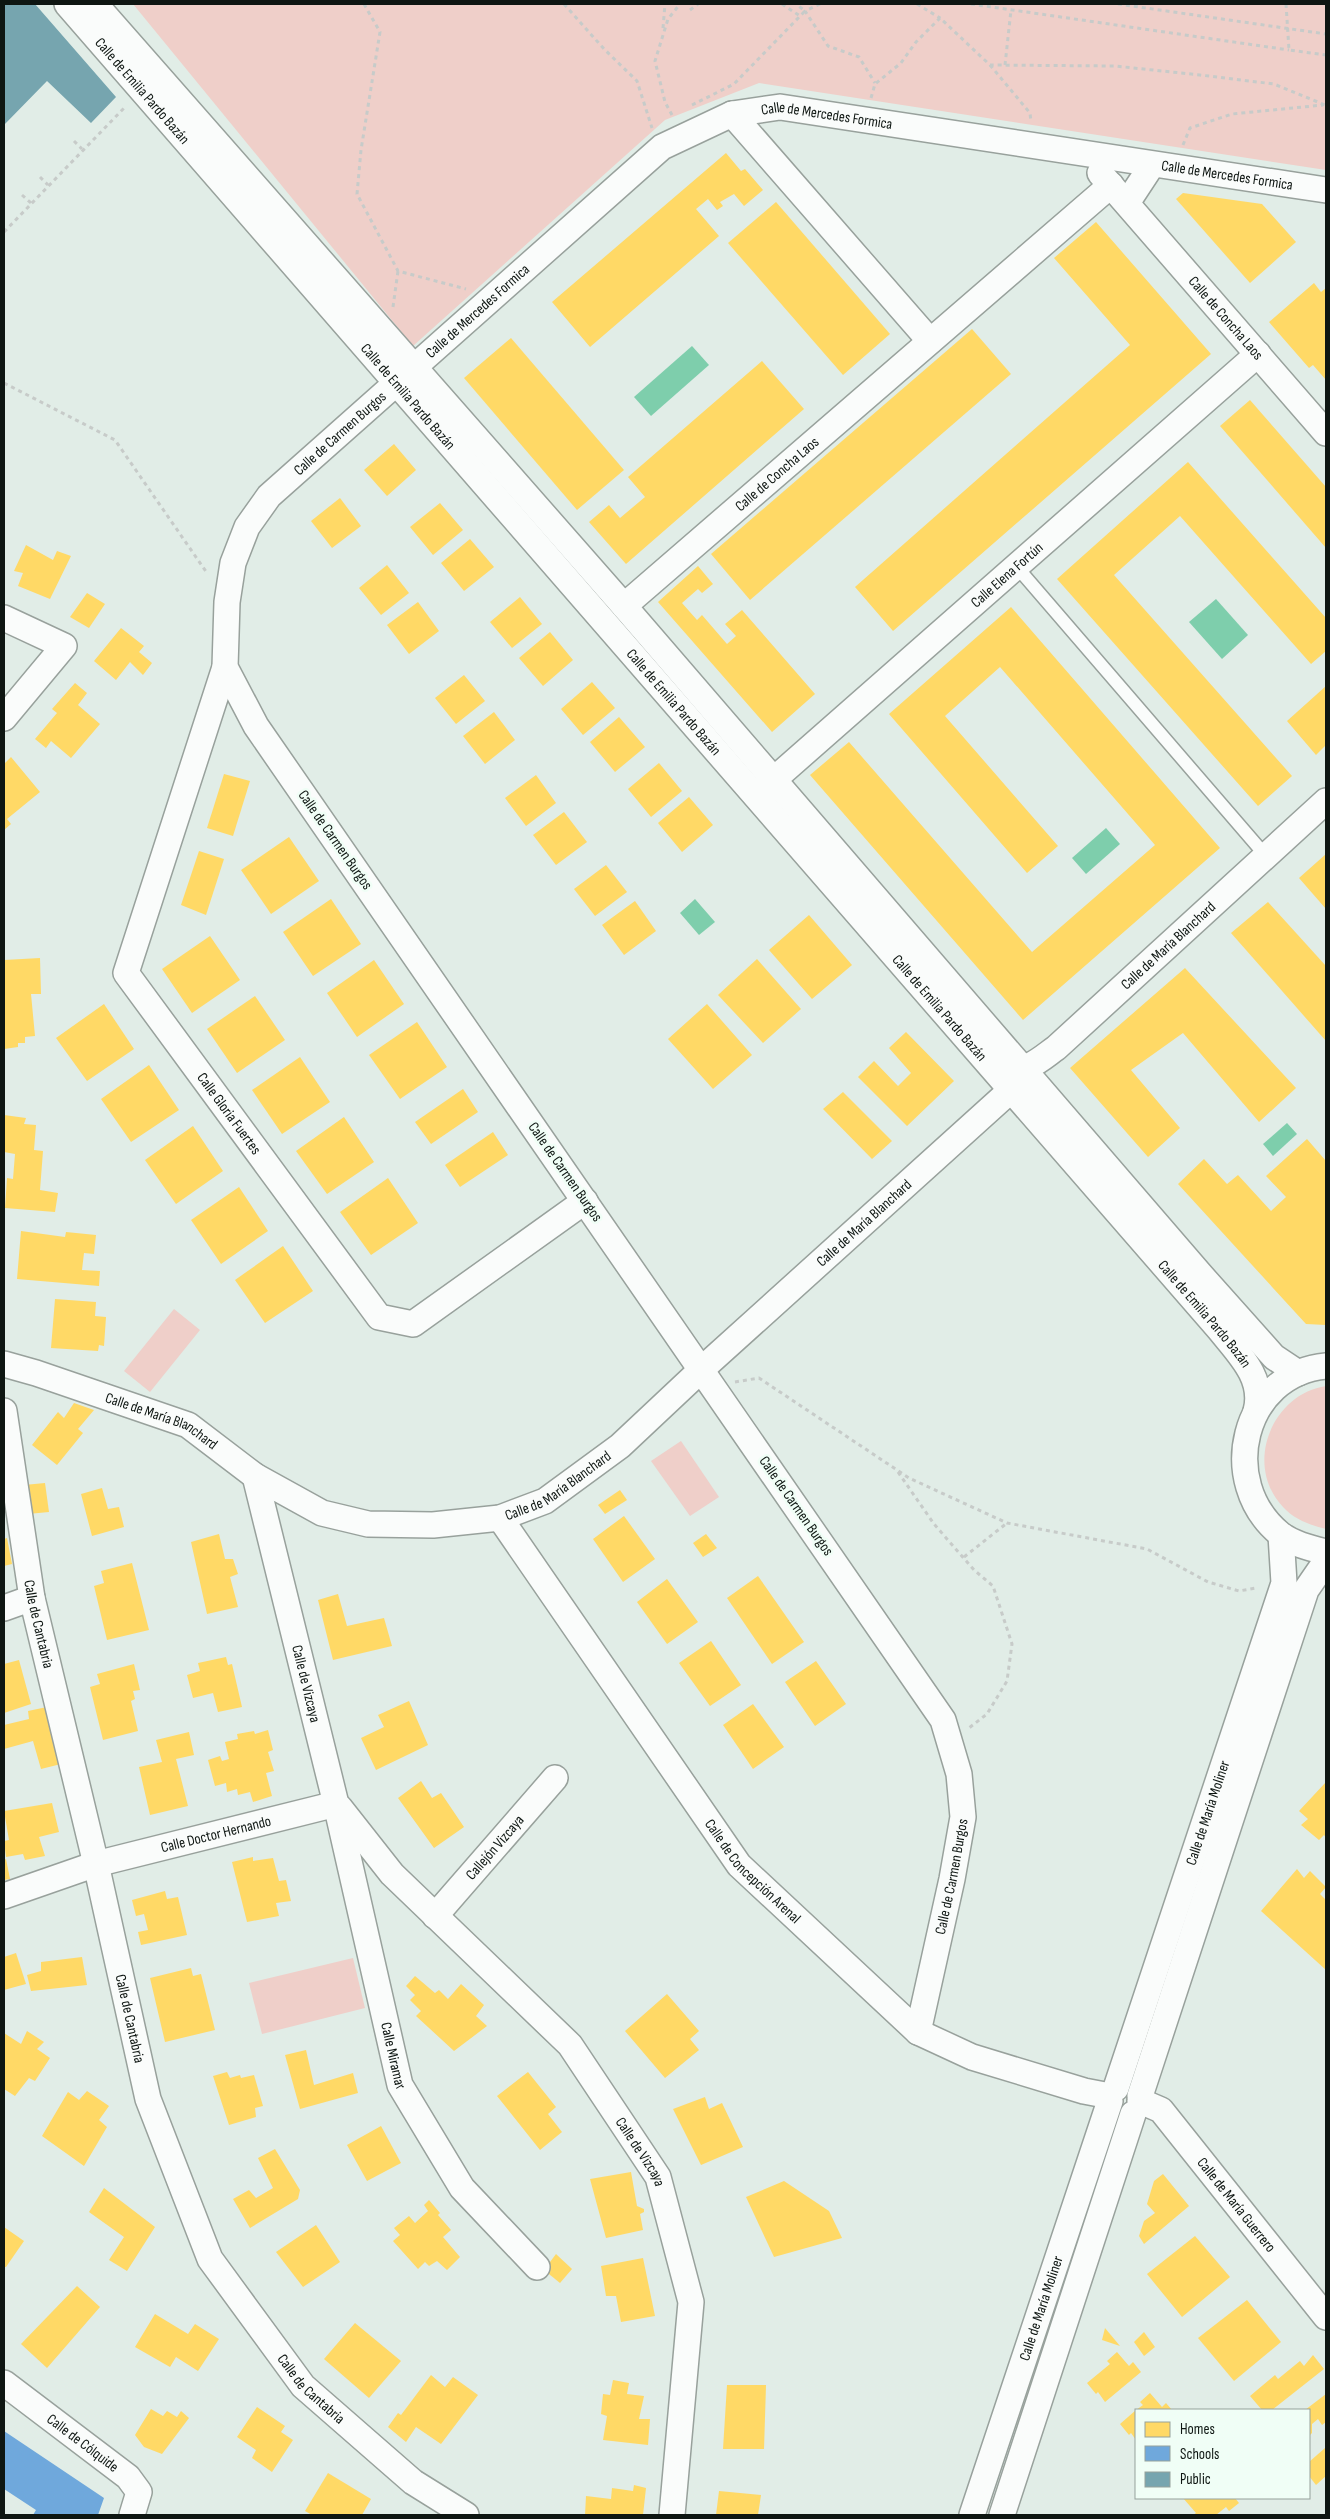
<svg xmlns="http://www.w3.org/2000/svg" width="1330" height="2519" viewBox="0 0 1330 2519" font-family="'Sofia Sans Condensed',sans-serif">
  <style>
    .green { fill: #efcfc9 }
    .water { fill: #7eceac }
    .homes { fill: #ffd966 }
    .schools { fill: #6fa8dc }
    .public { fill: #76a5af }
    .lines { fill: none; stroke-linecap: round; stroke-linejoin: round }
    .lane-casing { stroke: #98a19c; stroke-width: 15 }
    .street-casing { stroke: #98a19c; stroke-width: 28 }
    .path { stroke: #c7cbc9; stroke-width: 3; stroke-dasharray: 4 4; stroke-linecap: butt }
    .lane { stroke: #fafcfb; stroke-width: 12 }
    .street { stroke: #fafcfb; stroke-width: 25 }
    .labels { text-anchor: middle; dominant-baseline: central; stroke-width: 5; stroke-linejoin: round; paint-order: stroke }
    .street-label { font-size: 15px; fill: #0e1612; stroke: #f0fef6 }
  </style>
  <rect width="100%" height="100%" fill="#e1ede7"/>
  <g class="green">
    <path d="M133,4H1326V170L759,83L665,120L413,346Z"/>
    <path d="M174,1309L200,1330L150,1392L124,1371Z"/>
    <path d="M1326,1386V1529C1310,1525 1295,1520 1283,1507C1243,1465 1272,1394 1326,1386Z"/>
    <path d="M681,1441L719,1497L690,1516L651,1461Z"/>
    <path d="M353,1958L365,2008L262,2034L249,1983Z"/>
  </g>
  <g class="water">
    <path d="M692,346L709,365L651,416L634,397Z"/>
    <path d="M1216,599L1248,635L1222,659L1189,622Z"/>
    <path d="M1106,828L1120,844L1086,874L1072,858Z"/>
    <path d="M695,899L715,922L699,935L680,913Z"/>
    <path d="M1287,1123L1297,1134L1273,1156L1263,1144Z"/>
  </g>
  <g class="homes">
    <path d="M726,153L741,171L745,169L763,190L744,206L734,194L720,202L723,206L717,210L708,199L696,209L719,236L590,347L552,302Z"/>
    <path d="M1183,193L1262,204L1296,242L1250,283L1176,199Z"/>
    <path d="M776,202L890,334L843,375L728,243Z"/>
    <path d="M1096,222L1211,354L893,631L855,587L1130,345L1054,258Z"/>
    <path d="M1314,283L1321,292L1326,288V380L1313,365L1309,368L1269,322Z"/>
    <path d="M972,329L1011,374L750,600L711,554Z"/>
    <path d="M511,338L624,470L577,510L464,378Z"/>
    <path d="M762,361L804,409L626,564L589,522L609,505L620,518L645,497L628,477Z"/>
    <path d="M1250,400L1326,487V548L1220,426Z"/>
    <path d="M394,444L416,470L387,496L364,470Z"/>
    <path d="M1188,462L1326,618V651L1311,664L1180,516L1114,575L1292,776L1258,806L1057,579Z"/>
    <path d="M340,498L361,526L332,548L311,521Z"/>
    <path d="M440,503L463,530L433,555L410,527Z"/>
    <path d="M470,539L494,567L464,591L441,563Z"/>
    <path d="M26,545L53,560L57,551L71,556L50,599L18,586L23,573L14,571Z"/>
    <path d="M387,565L409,593L381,615L359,588Z"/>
    <path d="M698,566L713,584L702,593L698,589L682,603L697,620L702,615L727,644L736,636L725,624L742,610L815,694L772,732L658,602Z"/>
    <path d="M87,593L105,604L89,628L70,617Z"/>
    <path d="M520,597L542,624L512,648L490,622Z"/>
    <path d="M418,602L439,631L409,654L387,625Z"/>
    <path d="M1011,607L1220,848L1023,1020L810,775L849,742L1032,952L1155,845L1000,667L945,716L1058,846L1027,873L889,714Z"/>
    <path d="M121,628L144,646L139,652L152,663L143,675L130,662L116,680L94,661Z"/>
    <path d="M550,632L573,660L543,686L519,658Z"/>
    <path d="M464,675L485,701L456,724L435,698Z"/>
    <path d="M592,682L615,708L583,735L561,709Z"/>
    <path d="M75,683L87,693L78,705L100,724L71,758L51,741L46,748L35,739L57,713L52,709Z"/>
    <path d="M1326,686V745L1316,755L1287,721Z"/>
    <path d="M494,712L515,740L485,764L463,736Z"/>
    <path d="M619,717L645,747L615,772L590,742Z"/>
    <path d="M11,757L40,792L7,819L11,824L4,830V764Z"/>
    <path d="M659,763L682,791L651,817L628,789Z"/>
    <path d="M224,774L250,781L233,836L207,828Z"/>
    <path d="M536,775L556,803L526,826L505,798Z"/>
    <path d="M689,797L713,825L682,852L658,823Z"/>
    <path d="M564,812L587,842L556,865L533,835Z"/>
    <path d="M289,837L319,881L271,914L241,870Z"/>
    <path d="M199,851L224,859L206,915L181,905Z"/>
    <path d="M1326,854V909L1299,878Z"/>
    <path d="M606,865L627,892L595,916L574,889Z"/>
    <path d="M331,899L361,944L313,976L283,932Z"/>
    <path d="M635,901L656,931L624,955L602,925Z"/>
    <path d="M1268,902L1326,966V1041L1231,933Z"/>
    <path d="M809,915L852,965L812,999L769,950Z"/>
    <path d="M210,936L240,980L192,1013L162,969Z"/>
    <path d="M40,958L41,994H31L35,1036L25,1037V1043H18V1047L4,1049V960Z"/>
    <path d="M757,959L801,1009L763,1043L718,995Z"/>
    <path d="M374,960L404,1004L357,1037L327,993Z"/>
    <path d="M1185,968L1296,1088L1259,1122L1183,1033L1131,1070L1180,1128L1148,1157L1070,1068Z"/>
    <path d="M255,996L285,1040L237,1073L207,1029Z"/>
    <path d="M104,1004L134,1049L87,1081L56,1038Z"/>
    <path d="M707,1004L752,1055L713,1089L668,1039Z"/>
    <path d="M417,1022L447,1067L400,1099L369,1055Z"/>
    <path d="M906,1032L954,1081L907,1126L858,1077L874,1061L898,1086L911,1073L889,1048Z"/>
    <path d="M300,1057L330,1102L282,1134L252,1090Z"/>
    <path d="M149,1065L179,1110L131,1142L101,1099Z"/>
    <path d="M463,1089L478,1112L431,1144L415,1122Z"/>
    <path d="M843,1092L892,1141L872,1159L823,1109Z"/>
    <path d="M4,1115L26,1118L24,1124L36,1125L34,1150L43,1151L40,1190L58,1193L55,1212L5,1208L7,1178L13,1179L15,1154L4,1152Z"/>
    <path d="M344,1117L374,1162L327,1194L296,1151Z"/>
    <path d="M193,1126L223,1171L176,1204L145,1160Z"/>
    <path d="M493,1132L508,1155L460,1187L445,1165Z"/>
    <path d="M1307,1139L1326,1161V1325L1306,1324L1178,1184L1204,1159L1227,1184L1238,1175L1271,1211L1286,1197L1266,1176Z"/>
    <path d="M388,1178L418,1223L371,1255L340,1212Z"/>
    <path d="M239,1187L268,1231L221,1264L191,1220Z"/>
    <path d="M21,1231L65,1237L66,1232L96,1235L94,1254L84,1253L82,1270L100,1271L99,1286L17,1279Z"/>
    <path d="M283,1246L313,1291L265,1323L235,1280Z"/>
    <path d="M55,1299L96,1302L95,1316L106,1317L104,1346L99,1345L98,1351L51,1348Z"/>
    <path d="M74,1403L94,1410L78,1429L83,1433L57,1465L32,1445L58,1412L64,1418Z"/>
    <path d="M45,1483L49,1512L28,1514L24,1485Z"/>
    <path d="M102,1488L108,1509L119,1507L124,1527L92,1536L81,1494Z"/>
    <path d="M620,1490L627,1500L605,1514L598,1505Z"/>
    <path d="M624,1516L655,1559L623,1582L593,1539Z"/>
    <path d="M219,1534L225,1559H233L238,1574L230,1577L238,1607L207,1614L191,1542Z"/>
    <path d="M706,1534L717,1548L703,1557L693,1543Z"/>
    <path d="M7,1538L12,1564L4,1566V1539Z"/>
    <path d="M132,1563L149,1630L107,1640L94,1586L104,1583L101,1571Z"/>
    <path d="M758,1576L804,1642L772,1664L727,1598Z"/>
    <path d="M667,1579L698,1622L667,1644L637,1602Z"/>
    <path d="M338,1594L347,1626L384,1618L392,1646L333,1660L318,1600Z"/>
    <path d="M711,1641L741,1685L710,1706L679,1663Z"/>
    <path d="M226,1657L228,1665L232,1664L242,1707L218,1712L213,1693L193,1698L187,1675L200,1671L198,1663Z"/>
    <path d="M19,1660L31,1704L4,1713V1664Z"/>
    <path d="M816,1661L846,1704L815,1726L785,1682Z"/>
    <path d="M134,1664L140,1690L133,1691L135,1699L131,1701L138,1731L103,1740L90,1687L100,1684L97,1674Z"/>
    <path d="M409,1701L428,1745L376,1770L361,1738L384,1727L378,1715Z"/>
    <path d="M753,1704L784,1747L753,1769L723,1725Z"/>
    <path d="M47,1707L61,1764L41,1769L33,1741L4,1749V1725L29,1719L28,1711Z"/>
    <path d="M268,1730L273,1750L268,1752L274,1771L266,1773L272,1796L253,1802L250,1792L238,1795L237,1789L227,1792L226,1783L215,1786L208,1760L220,1756L222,1761L229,1759L225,1742L238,1739L237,1734L254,1731L255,1734Z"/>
    <path d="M189,1732L194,1755L176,1759L188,1806L150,1815L139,1767L162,1762L156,1740Z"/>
    <path d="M421,1781L432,1798L441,1793L464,1827L434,1848L398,1798Z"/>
    <path d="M1326,1782V1838L1324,1835L1319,1840L1301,1825L1308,1819L1299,1811Z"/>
    <path d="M52,1803L59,1832L39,1837L45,1856L25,1860L23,1854L6,1857L4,1841L9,1840L4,1811Z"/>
    <path d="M253,1857V1861L273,1858L279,1881L286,1880L291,1901L276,1903L279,1916L247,1922L232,1862Z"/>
    <path d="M6,1859L10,1879L4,1880V1860Z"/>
    <path d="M1297,1869L1304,1878L1310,1871L1326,1887L1320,1894L1326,1900V1970L1261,1911Z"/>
    <path d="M165,1891L167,1899L178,1897L187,1935L141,1945L138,1932L148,1930L144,1914L136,1916L132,1900Z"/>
    <path d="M16,1953L26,1984L4,1990V1957Z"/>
    <path d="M82,1957L87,1985L31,1991L27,1975L41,1971V1962Z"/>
    <path d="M191,1968L193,1976L201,1974L215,2030L165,2042L150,1978Z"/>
    <path d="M415,1976L435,1993L439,1990L448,1999L461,1984L484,2005L476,2016L487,2026L454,2051L416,2016L421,2011L410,2000L415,1995L406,1986Z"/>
    <path d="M667,1994L699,2031L690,2039L699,2050L665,2078L625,2031Z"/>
    <path d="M27,2031L44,2042L37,2049L50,2058L35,2081L29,2078L15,2096L4,2089V2033L21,2044Z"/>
    <path d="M306,2050L314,2085L353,2073L358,2093L300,2109L285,2055Z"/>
    <path d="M227,2072L230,2078L240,2075L241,2078L254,2075L263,2106L255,2108L256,2117L229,2125L213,2076Z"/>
    <path d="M528,2072L556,2107L548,2114L562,2132L540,2150L497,2096Z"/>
    <path d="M87,2091L109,2106L99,2120L107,2127L84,2166L42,2136L68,2092L79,2100Z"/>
    <path d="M705,2097L709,2109L722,2103L743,2147L701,2165L673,2109Z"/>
    <path d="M381,2126L401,2163L367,2181L347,2145Z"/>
    <path d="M275,2149L300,2190L298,2199L250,2228L233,2199L249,2190L256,2198L273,2188L258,2158Z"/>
    <path d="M631,2172L637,2206L644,2209V2212L640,2214L643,2230L606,2238L590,2179Z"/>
    <path d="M1163,2174L1189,2206L1144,2244L1139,2236L1144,2221L1155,2213L1147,2204L1154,2181Z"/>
    <path d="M784,2181L829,2211L842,2238L774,2257L746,2197Z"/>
    <path d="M104,2188L155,2227L127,2271L109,2260L124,2237L89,2212Z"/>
    <path d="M429,2200L440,2213L438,2215L451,2230L443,2237L460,2257L447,2270L437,2261L429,2266L425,2262L418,2269L393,2241L400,2235L394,2228L409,2216L415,2223L428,2211L424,2205Z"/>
    <path d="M316,2225L340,2262L303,2287L276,2252Z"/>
    <path d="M4,2227L24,2241L6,2267H4Z"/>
    <path d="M1195,2236L1230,2277L1182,2317L1147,2274Z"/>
    <path d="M556,2254L572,2269L560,2283L544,2270Z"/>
    <path d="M643,2258L655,2316L621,2322L616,2296H606L601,2266Z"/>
    <path d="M77,2286L100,2307L47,2368L21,2344Z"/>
    <path d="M1247,2300L1281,2342L1234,2381L1198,2338Z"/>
    <path d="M155,2314L188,2334L195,2324L219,2339L198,2371L176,2357L170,2367L135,2347Z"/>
    <path d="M355,2323L401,2361L369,2398L324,2359Z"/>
    <path d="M1105,2328L1120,2346L1102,2340Z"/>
    <path d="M1144,2332L1155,2347L1144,2356L1134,2342Z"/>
    <path d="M1117,2352L1129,2366L1133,2362L1141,2372L1105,2402L1098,2392L1096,2394L1087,2383L1110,2364L1107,2361Z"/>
    <path d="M1313,2355L1324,2369L1272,2410H1262L1250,2396L1275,2375L1278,2379L1300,2361L1304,2366Z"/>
    <path d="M431,2375L445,2387L453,2377L478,2395L441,2444L416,2427L406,2442L388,2427L398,2413L401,2415Z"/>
    <path d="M613,2380L629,2383L627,2394L644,2396L639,2419H650L648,2445L603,2440L607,2416L601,2414L603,2394L610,2395Z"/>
    <path d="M727,2385H766L764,2449H723Z"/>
    <path d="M1150,2393L1162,2407L1166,2403L1172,2410H1136L1143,2405L1140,2402Z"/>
    <path d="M1326,2394V2422L1322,2425L1318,2419L1312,2424V2433L1309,2436V2410H1305Z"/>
    <path d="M257,2407L285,2426L281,2432L293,2440L272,2472L252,2458L256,2450L237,2437Z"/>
    <path d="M151,2409L163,2416L167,2411L177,2417L181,2411L189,2418L162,2454L144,2447L135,2435Z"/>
    <path d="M1136,2410V2440L1131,2433L1129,2435L1120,2424Z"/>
    <path d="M1325,2448L1326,2476L1316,2485L1309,2476V2462Z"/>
    <path d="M328,2473L371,2499L362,2515H312L305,2511Z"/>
    <path d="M634,2485L646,2488L643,2515H585L586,2496L611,2499L612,2488L633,2491Z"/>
    <path d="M719,2491L761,2495L758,2515H716Z"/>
    <path d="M1183,2498H1235L1239,2503L1229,2511L1226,2507L1216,2515H1193L1196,2513Z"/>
  </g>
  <path class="schools" d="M4,2431L104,2498L98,2515H33L36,2510L4,2489Z"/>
  <path class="public" d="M4,4H35L116,97L91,123L47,81L4,125Z"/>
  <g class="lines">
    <defs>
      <path id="lane" d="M1016,566L1266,856"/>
      <g id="street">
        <path id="s1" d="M67,4L1219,1329C1238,1353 1265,1378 1256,1411"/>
        <path d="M95,4L624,606L1199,1273L1274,1357L1298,1373"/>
        <path d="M732,114L930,341"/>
        <path id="s2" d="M1100,173L1326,433"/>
        <path d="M1127,203L1152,165"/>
        <path id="s3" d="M624,606L1111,185"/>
        <path d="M4,618L64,646L4,718"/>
        <path id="s4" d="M225,667L126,973L379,1317L413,1324L585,1201"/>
        <path id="s5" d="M762,790L1258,354"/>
        <path id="s6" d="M1008,1066C1025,1075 1043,1057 1056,1048L1326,801"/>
        <path id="s7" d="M4,1364L36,1373L188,1425L255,1476L322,1513L368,1524L433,1525L500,1518L545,1501L620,1446L702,1369L1011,1090"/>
        <path d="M1326,1366C1242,1374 1217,1482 1280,1534C1293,1544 1310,1548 1326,1552"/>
        <path id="s8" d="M4,1411L32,1598L96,1864L148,2099L210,2259L303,2386L413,2482L466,2515"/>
        <path id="s9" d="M255,1476L336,1804L400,2085L462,2188L537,2267"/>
        <path id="s10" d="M500,1518L739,1865L918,2032L972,2057L1084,2091L1110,2096"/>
        <path d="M4,1608L32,1598"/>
        <path id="s11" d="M340,1808L392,1874L570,2045L658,2177L691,2302L672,2515"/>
        <path id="s12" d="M4,1896L96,1864L336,1804"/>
        <path id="s13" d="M435,1916L555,1778"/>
        <path id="s14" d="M918,2032L952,1879L963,1817L959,1774L943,1720L256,726L225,667L227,602L233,563L247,527L269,496L662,147L732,114L780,107L1326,190"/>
        <path id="s15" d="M1116,2088L1284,1583L1281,1535"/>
        <path d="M1140,2096L1306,1590L1326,1561"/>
        <path id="s16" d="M1140,2101L1161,2110L1326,2317"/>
        <path id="s17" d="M4,2383L128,2477L139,2492L132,2515"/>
        <path id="s18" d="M972,2515L1110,2101"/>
        <path d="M1002,2515L1133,2114"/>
      </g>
    </defs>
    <use href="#lane" class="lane-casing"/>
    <use href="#street" class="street-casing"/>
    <g class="path">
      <path d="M364,4L380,32L361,150L357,194L398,271L466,289"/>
      <path d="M564,4L604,49L637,81L652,128"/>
      <path d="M782,4L800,16"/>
      <path d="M820,4L805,11L828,46L859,57L875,83"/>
      <path d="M917,4L940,18"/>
      <path d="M971,4L1289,50"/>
      <path d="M1118,4L1326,34"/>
      <path d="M1286,4L1289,50L1326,55"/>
      <path d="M690,10L698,4"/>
      <path d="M663,28L665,4"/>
      <path d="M990,65L1030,113L1031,122"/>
      <path d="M1005,65L1011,10"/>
      <path d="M871,98L875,84L901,63L916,42L940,18L990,65L1115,66L1200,75L1274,84L1325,105"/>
      <path d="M692,105L734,84L805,11L796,4"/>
      <path d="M672,115L665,102L655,61L668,19L680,4"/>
      <path d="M74,141L82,149"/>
      <path d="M1183,145L1190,128L1232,114L1323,105"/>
      <path d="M40,177L48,185"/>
      <path d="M22,195L31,203"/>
      <path d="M4,232L126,106"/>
      <path d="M393,307L398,271"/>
      <path d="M4,383L115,440L207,573"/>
      <path d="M735,1382L759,1378L909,1478L1007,1523L1147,1549L1208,1582L1239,1591L1256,1588"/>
      <path d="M898,1472L934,1524L974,1570L993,1586L1012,1644L1007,1681L987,1714L969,1728"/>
      <path d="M964,1557L1007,1523"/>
    </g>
    <use href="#lane" class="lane"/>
    <use href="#street" class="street"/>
  </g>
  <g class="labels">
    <g class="street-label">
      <text stroke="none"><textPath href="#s1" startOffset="115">Calle de Emilia Pardo Bazán</textPath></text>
      <text stroke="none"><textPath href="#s14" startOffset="2474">Calle de Mercedes Formica</textPath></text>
      <text stroke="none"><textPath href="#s14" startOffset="2879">Calle de Mercedes Formica</textPath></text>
      <text stroke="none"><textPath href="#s14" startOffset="2054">Calle de Mercedes Formica</textPath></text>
      <text stroke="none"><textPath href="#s2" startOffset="192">Calle de Concha Laos</textPath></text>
      <text stroke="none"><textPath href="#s1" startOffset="520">Calle de Emilia Pardo Bazán</textPath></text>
      <text stroke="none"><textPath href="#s14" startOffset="1870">Calle de Carmen Burgos</textPath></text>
      <text stroke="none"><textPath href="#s3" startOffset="202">Calle de Concha Laos</textPath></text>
      <text stroke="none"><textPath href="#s5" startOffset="326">Calle Elena Fortún</textPath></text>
      <text stroke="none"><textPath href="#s1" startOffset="925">Calle de Emilia Pardo Bazán</textPath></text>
      <text transform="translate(335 840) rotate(55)">Calle de Carmen Burgos</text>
      <text stroke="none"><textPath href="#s6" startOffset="206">Calle de María Blanchard</textPath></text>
      <text stroke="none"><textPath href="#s1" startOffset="1330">Calle de Emilia Pardo Bazán</textPath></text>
      <text stroke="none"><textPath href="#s4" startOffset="496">Calle Gloria Fuertes</textPath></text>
      <text transform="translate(565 1172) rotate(55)">Calle de Carmen Burgos</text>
      <text stroke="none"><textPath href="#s7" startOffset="1006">Calle de María Blanchard</textPath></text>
      <text stroke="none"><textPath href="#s1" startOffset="1735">Calle de Emilia Pardo Bazán</textPath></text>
      <text stroke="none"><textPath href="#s7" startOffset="168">Calle de María Blanchard</textPath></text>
      <text stroke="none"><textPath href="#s7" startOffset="601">Calle de María Blanchard</textPath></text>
      <text transform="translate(796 1506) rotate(55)">Calle de Carmen Burgos</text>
      <text stroke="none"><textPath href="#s8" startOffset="216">Calle de Cantabria</textPath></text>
      <text stroke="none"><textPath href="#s9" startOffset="214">Calle de Vizcaya</textPath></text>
      <text stroke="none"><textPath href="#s15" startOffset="290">Calle de María Moliner</textPath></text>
      <text stroke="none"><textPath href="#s12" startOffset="221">Calle Doctor Hernando</textPath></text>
      <text stroke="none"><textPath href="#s13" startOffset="91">Callejón Vizcaya</textPath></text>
      <text stroke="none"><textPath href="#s10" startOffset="435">Calle de Concepción Arenal</textPath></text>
      <text stroke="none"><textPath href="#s14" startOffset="159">Calle de Carmen Burgos</textPath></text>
      <text stroke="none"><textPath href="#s8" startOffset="621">Calle de Cantabria</textPath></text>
      <text stroke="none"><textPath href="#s9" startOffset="596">Calle Miramar</textPath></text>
      <text stroke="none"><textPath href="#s11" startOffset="459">Calle de Vizcaya</textPath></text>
      <text stroke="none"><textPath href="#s16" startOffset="144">Calle de María Guerrero</textPath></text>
      <text stroke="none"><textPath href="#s18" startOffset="218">Calle de María Moliner</textPath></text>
      <text stroke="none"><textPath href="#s8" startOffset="1040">Calle de Cantabria</textPath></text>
      <text stroke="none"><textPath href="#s17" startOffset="99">Calle de Cólquide</textPath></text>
    </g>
  </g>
  <rect width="1330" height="2519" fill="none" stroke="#0e1612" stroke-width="10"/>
  <rect x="1135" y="2409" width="175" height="90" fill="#f0fef6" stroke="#96a19b"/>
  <rect x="1145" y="2422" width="25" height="15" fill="#ffd966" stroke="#96a19b"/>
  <text x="1180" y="2434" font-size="15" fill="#0e1612">Homes</text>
  <rect x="1145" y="2446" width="25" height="15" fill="#6fa8dc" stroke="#96a19b"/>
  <text x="1180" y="2459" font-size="15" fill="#0e1612">Schools</text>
  <rect x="1145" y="2472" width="25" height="15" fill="#76a5af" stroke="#96a19b"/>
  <text x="1180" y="2484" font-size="15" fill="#0e1612">Public</text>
</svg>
